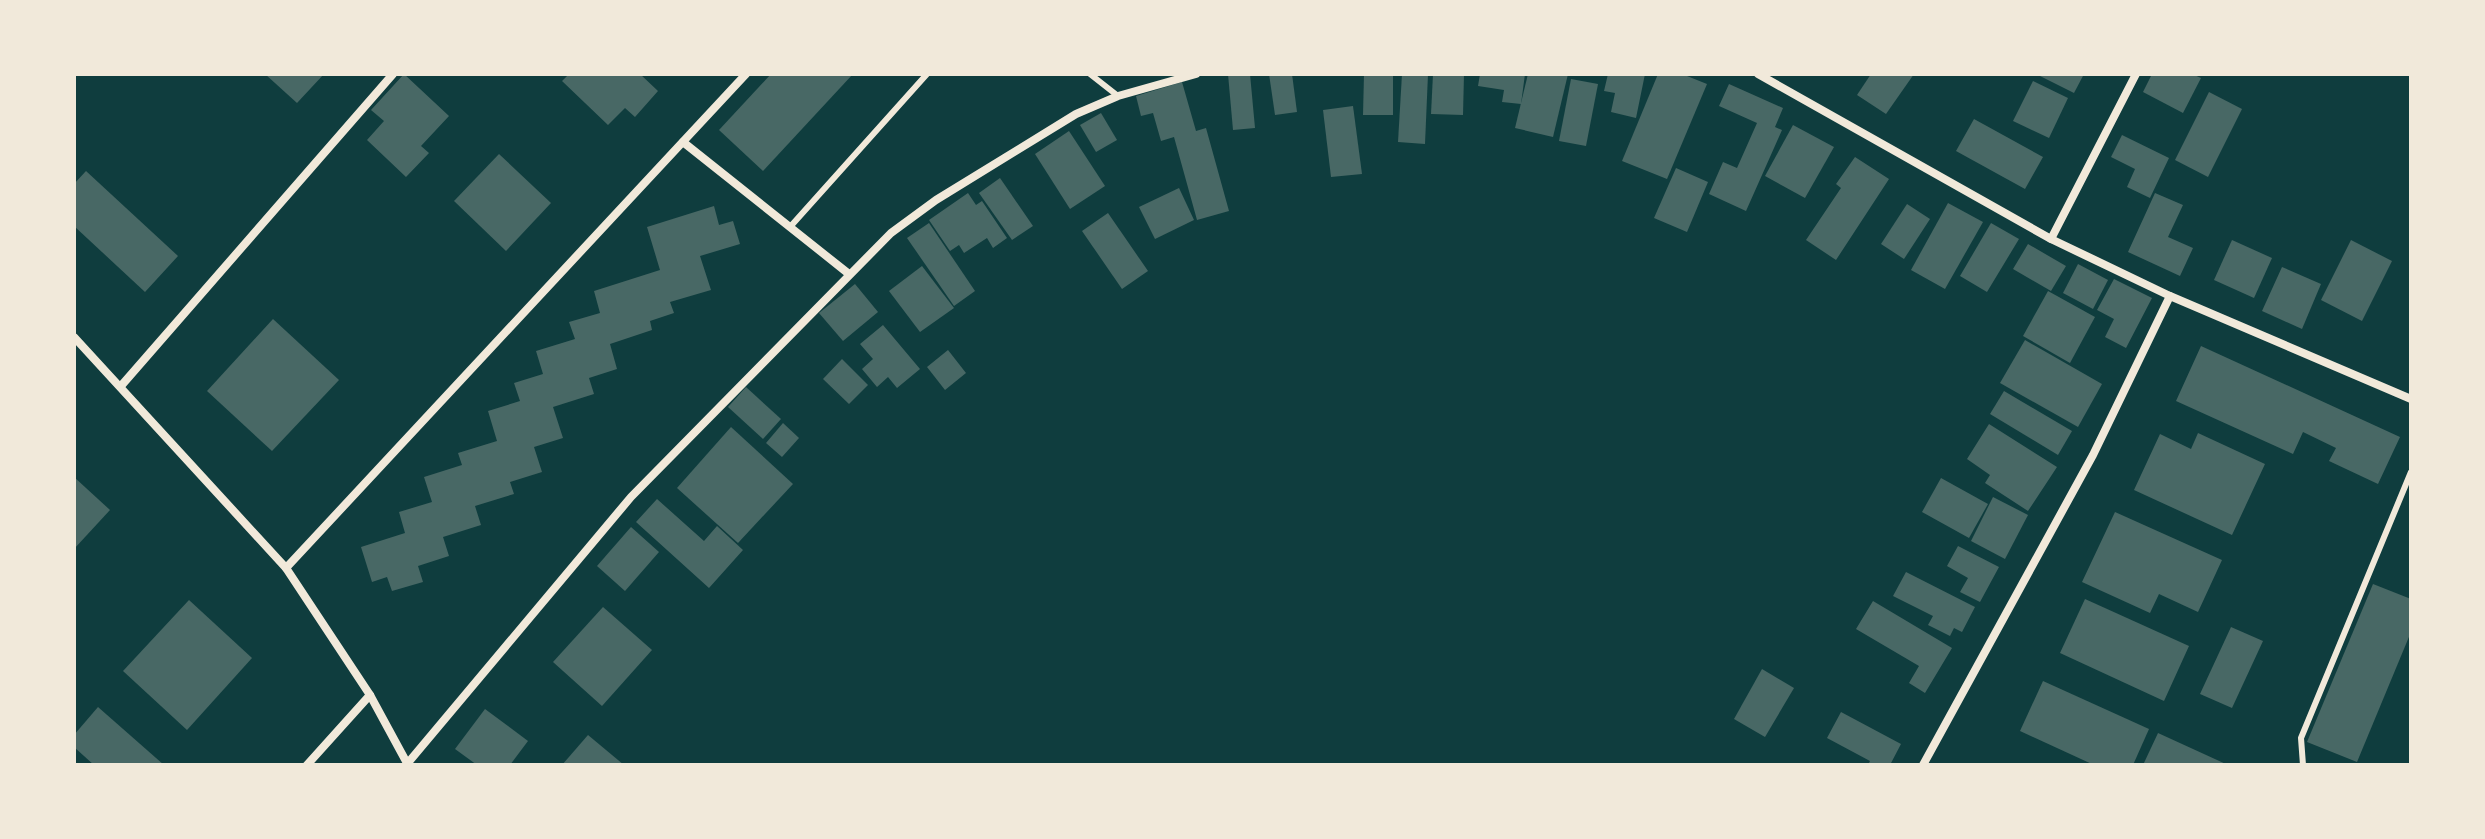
<svg xmlns="http://www.w3.org/2000/svg" width="2485" height="839" viewBox="0 0 2485 839" font-family="Barlow,sans-serif">
  <style>
    .building { fill: #486865 }
    .lines { fill: none; stroke-linecap: round; stroke-linejoin: round }
    .service { stroke: #f1e9da; stroke-width: 6 }
    .minor { stroke: #f1e9da; stroke-width: 8 }
  </style>
  <rect width="100%" height="100%" fill="#0f3d3e"/>
  <g class="building">
    <path d="M265,74H324L297,103Z"/>
    <path d="M404,74L449,116L421,146L429,153L406,177L367,140L384,121L371,110Z"/>
    <path d="M569,74H640L658,91L635,117L625,108L608,125L562,81Z"/>
    <path d="M771,74H853L763,171L719,130Z"/>
    <path d="M1228,74H1250L1255,128L1233,130Z"/>
    <path d="M1269,74H1292L1297,112L1275,115Z"/>
    <path d="M1364,74H1393V115H1363Z"/>
    <path d="M1402,74H1428L1425,144L1398,142Z"/>
    <path d="M1433,74H1464L1463,115L1431,114Z"/>
    <path d="M1480,74H1525L1521,104L1502,102L1504,90L1478,86Z"/>
    <path d="M1528,74H1568L1553,137L1515,128Z"/>
    <path d="M1608,74H1645L1636,118L1611,112L1615,93L1604,91Z"/>
    <path d="M1658,74H1682L1707,84L1667,179L1622,161Z"/>
    <path d="M1871,74H1914L1886,114L1857,95Z"/>
    <path d="M2036,74H2084L2074,93Z"/>
    <path d="M2152,74H2192L2201,78L2183,113L2143,92Z"/>
    <path d="M1571,79L1598,84L1586,146L1559,141Z"/>
    <path d="M2033,81L2068,98L2049,138L2013,121Z"/>
    <path d="M1182,82L1196,131L1206,128L1229,211L1197,220L1174,137L1161,141L1153,113L1141,116L1136,96Z"/>
    <path d="M1729,84L1783,108L1775,127L1782,130L1746,211L1709,194L1723,162L1737,168L1757,123L1719,106Z"/>
    <path d="M2209,92L2242,109L2208,177L2175,160Z"/>
    <path d="M1353,106L1362,174L1331,177L1323,110Z"/>
    <path d="M1101,113L1117,140L1096,152L1080,125Z"/>
    <path d="M1974,119L2043,157L2025,189L1956,151Z"/>
    <path d="M1793,125L1834,147L1805,198L1765,176Z"/>
    <path d="M1069,131L1105,186L1070,209L1035,154Z"/>
    <path d="M2122,135L2169,158L2150,198L2127,187L2135,169L2111,157Z"/>
    <path d="M499,154L551,203L506,251L454,201Z"/>
    <path d="M1855,157L1889,179L1836,260L1806,240L1841,188L1836,184Z"/>
    <path d="M1676,168L1708,182L1687,232L1654,218Z"/>
    <path d="M86,171L178,256L145,292L74,226V184Z"/>
    <path d="M1000,178L1033,226L1012,240L979,193Z"/>
    <path d="M1179,188L1194,220L1155,239L1139,207Z"/>
    <path d="M968,193L976,205L982,201L1007,238L993,248L987,238L964,253L959,245L950,251L929,220Z"/>
    <path d="M2155,193L2183,205L2168,237L2193,248L2180,276L2128,252Z"/>
    <path d="M1948,203L1983,222L1945,289L1911,270Z"/>
    <path d="M1907,204L1930,219L1904,259L1881,244Z"/>
    <path d="M714,206L719,225L733,221L740,244L700,256L711,290L670,302L674,313L650,321L652,330L610,344L617,369L589,378L594,394L553,407L563,438L534,447L542,472L510,482L514,494L475,506L481,525L443,537L449,556L418,566L423,582L392,591L387,577L372,582L361,547L405,533L399,512L432,502L424,477L462,465L458,453L497,441L488,411L520,401L514,383L543,374L536,351L575,339L569,322L600,313L594,291L660,270L647,227Z"/>
    <path d="M1108,213L1148,271L1122,289L1082,231Z"/>
    <path d="M929,223L975,291L954,306L907,238Z"/>
    <path d="M1991,223L2019,239L1987,292L1960,276Z"/>
    <path d="M2232,240L2272,258L2254,298L2214,280Z"/>
    <path d="M2351,240L2392,261L2362,321L2321,300Z"/>
    <path d="M2028,244L2066,266L2051,291L2013,269Z"/>
    <path d="M2078,264L2108,280L2093,309L2063,293Z"/>
    <path d="M922,266L954,308L920,332L889,291Z"/>
    <path d="M2282,267L2321,284L2302,329L2262,311Z"/>
    <path d="M2114,279L2152,298L2126,348L2105,337L2114,319L2097,310Z"/>
    <path d="M855,284L878,312L843,341L819,313Z"/>
    <path d="M2048,291L2095,317L2070,363L2023,336Z"/>
    <path d="M273,319L339,380L272,451L207,391Z"/>
    <path d="M883,325L920,369L897,388L888,377L877,387L862,369L873,359L860,344Z"/>
    <path d="M2025,340L2102,384L2078,427L2000,383Z"/>
    <path d="M2201,346L2400,437L2378,484L2329,461L2336,448L2303,432L2293,454L2176,401Z"/>
    <path d="M948,350L966,373L945,390L927,367Z"/>
    <path d="M842,359L868,385L849,404L823,379Z"/>
    <path d="M746,387L781,419L763,439L728,407Z"/>
    <path d="M2004,391L2072,431L2058,455L1990,414Z"/>
    <path d="M783,423L799,438L782,457L766,443Z"/>
    <path d="M1989,424L2057,467L2028,511L1985,483L1990,475L1967,459Z"/>
    <path d="M731,427L793,484L738,543L677,488Z"/>
    <path d="M2198,433L2265,464L2232,535L2134,490L2160,434L2191,449Z"/>
    <path d="M74,477L110,510L74,549Z"/>
    <path d="M1941,478L1988,504L1969,538L1922,512Z"/>
    <path d="M1993,497L2028,515L2005,559L1971,541Z"/>
    <path d="M657,499L704,541L717,526L743,550L709,588L636,522Z"/>
    <path d="M2115,512L2222,560L2198,612L2159,594L2150,613L2082,582Z"/>
    <path d="M631,527L659,552L625,591L597,566Z"/>
    <path d="M1958,546L1999,567L1980,602L1960,592L1968,578L1947,566Z"/>
    <path d="M1906,572L1975,607L1962,632L1954,628L1950,636L1928,625L1933,616L1893,596Z"/>
    <path d="M2373,584L2411,599V632L2357,762L2307,742Z"/>
    <path d="M2085,599L2189,646L2164,701L2060,653Z"/>
    <path d="M189,600L252,658L187,730L123,671Z"/>
    <path d="M1873,601L1952,648L1925,693L1909,683L1919,666L1856,629Z"/>
    <path d="M603,607L652,650L602,706L553,662Z"/>
    <path d="M2231,627L2263,641L2232,708L2200,694Z"/>
    <path d="M1762,669L1794,688L1765,737L1734,719Z"/>
    <path d="M2043,681L2149,729L2133,765H2094L2020,731Z"/>
    <path d="M98,707L164,765H94L74,747V735Z"/>
    <path d="M485,709L528,741L510,765H477L455,749Z"/>
    <path d="M1841,712L1901,744L1890,765H1868L1870,761L1827,738Z"/>
    <path d="M2158,733L2228,765H2143Z"/>
    <path d="M588,735L624,765H562Z"/>
  </g>
  <g class="lines">
    <g class="service">
      <path d="M1090,74L1118,96"/>
      <path d="M790,227L927,74"/>
      <path d="M2303,765L2301,738L2411,472"/>
    </g>
    <g class="minor">
      <path d="M1758,74L2051,239L2170,296L2411,399"/>
      <path d="M683,142L849,274"/>
      <path d="M2051,239L2136,74"/>
      <path d="M74,337L286,568L370,695L408,765"/>
      <path d="M121,386L393,74"/>
      <path d="M286,568L746,74"/>
      <path d="M407,764L631,497L891,233L936,200L1076,114L1118,96L1196,74"/>
      <path d="M307,765L370,695"/>
      <path d="M1923,765L2093,455L2170,296"/>
    </g>
  </g>
  <rect width="2485" height="839" fill="none" stroke="#f1e9da" stroke-width="152"/>
</svg>
